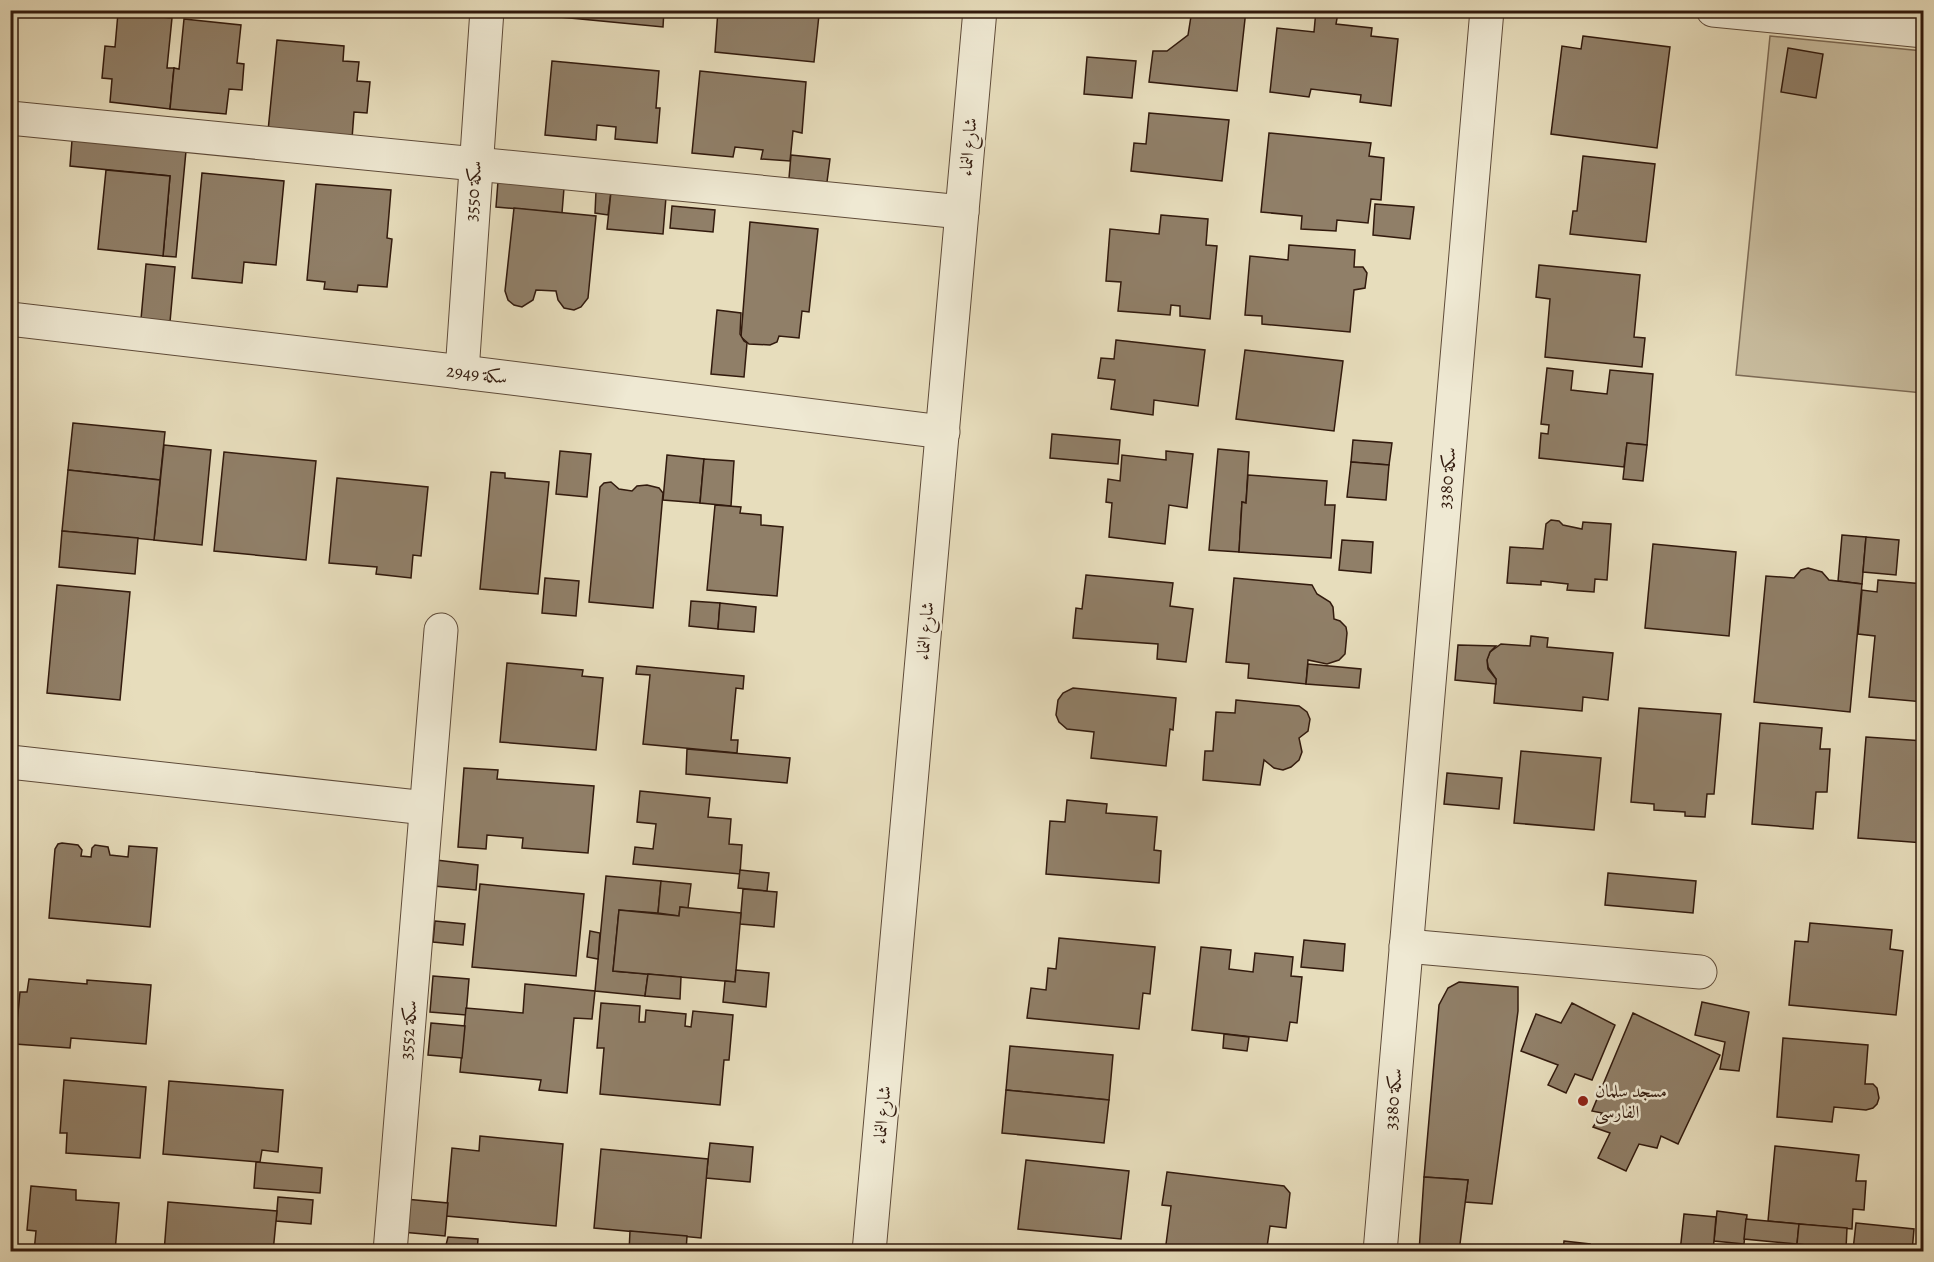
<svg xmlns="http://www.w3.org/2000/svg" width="1934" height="1262" viewBox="0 0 1934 1262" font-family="Alegreya,Amiri,serif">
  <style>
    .green { fill: #c8bc9e; stroke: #7d6b56; stroke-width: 1.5 }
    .building { fill: #907f68; stroke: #321a0d; stroke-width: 1.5 }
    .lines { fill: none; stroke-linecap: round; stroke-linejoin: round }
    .minor-casing { stroke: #5f4b39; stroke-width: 35 }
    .minor { stroke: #efe9d3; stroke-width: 33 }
    .poi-dot { fill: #8f2418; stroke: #efe9d3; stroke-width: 2 }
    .labels { text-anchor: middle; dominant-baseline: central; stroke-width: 5; stroke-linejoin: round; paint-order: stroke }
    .street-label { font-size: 18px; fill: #321a0d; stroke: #efe9d3 }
    .poi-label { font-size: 18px; fill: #321a0d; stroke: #efe9d3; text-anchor: start }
  </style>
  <rect width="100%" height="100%" fill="#e7ddbc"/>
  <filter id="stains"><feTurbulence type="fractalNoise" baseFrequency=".00333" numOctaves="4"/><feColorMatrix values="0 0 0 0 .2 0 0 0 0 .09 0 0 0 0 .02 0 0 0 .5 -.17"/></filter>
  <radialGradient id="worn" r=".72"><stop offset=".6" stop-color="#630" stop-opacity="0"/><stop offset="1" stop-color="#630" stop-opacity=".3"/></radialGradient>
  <path class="green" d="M1770,36L1923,51V393L1736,375Z"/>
  <g class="building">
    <path d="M561,10H664L663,27L560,17Z"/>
    <path d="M718,10H773L819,15L814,62L715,52Z"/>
    <path d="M773,10H819V15Z"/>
    <path d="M1192,10H1246L1237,91L1149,82L1153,51H1167L1188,35Z"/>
    <path d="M1316,10L1338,13L1336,24L1372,28L1371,36L1398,39L1391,106L1360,102L1361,95L1311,89L1309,97L1270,92L1277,28L1314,32Z"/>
    <path d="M118,13L172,18L167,68H174L170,109L110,102L112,79L102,78L105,46L115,47Z"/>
    <path d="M184,19L241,25L237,63L244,64L242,90L229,89L226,114L170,109L174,68L179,69Z"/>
    <path d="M1583,36L1670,47L1657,148L1551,134L1562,46L1581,49Z"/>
    <path d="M277,40L344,46L343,61L359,62L357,81L370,82L367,113L354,112L352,139L268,131Z"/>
    <path d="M1788,48L1823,54L1816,98L1781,92Z"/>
    <path d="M1087,57L1136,61L1132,98L1084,94Z"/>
    <path d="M552,61L659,71L656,108H660L657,143L615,139L616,127L597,125L596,140L545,135Z"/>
    <path d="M700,71L806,82L802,133L793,131L790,161L761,159L763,150L735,147L733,157L692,153Z"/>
    <path d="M1149,113L1229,120L1222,181L1131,171L1134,143L1146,144Z"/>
    <path d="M1269,133L1371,143L1369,156L1384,158L1381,200L1371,199L1368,223L1337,220L1336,231L1301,229L1302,216L1261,212Z"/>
    <path d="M72,140L186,151L176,257L163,256L170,176L70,166Z"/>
    <path d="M791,155L830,159L827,182L789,178Z"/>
    <path d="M1583,156L1655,164L1646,242L1570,234L1573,211H1577Z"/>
    <path d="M106,170L170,176L163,256L98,249Z"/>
    <path d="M202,173L284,181L276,265L244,262L242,283L192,278Z"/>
    <path d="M498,181L564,188L562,213L496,207Z"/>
    <path d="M316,184L391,190L387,238L392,239L387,287L358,285L357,292L324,289L325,282L307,280Z"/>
    <path d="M596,191L611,192L608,215L595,213Z"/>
    <path d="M611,192L666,197L663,234L607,229Z"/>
    <path d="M1375,204L1414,207L1410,239L1373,235Z"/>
    <path d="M672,206L715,210L713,232L670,228Z"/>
    <path d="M514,208L596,216L588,298L581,307L574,310L564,308L558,300L556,291L536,290L533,300L522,307L514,305L508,300L505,291Z"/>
    <path d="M1161,215L1208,219L1206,245L1217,246L1210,319L1180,316V306L1171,305L1170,315L1118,311L1121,282L1106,281L1110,229L1159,234Z"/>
    <path d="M750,222L818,229L809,312L802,311L799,338L779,336L777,342L770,345L749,344L741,337Z"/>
    <path d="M1289,245L1355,250L1354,267H1363L1367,273L1365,288L1354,290L1350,332L1262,324V316L1245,315L1250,256L1288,260Z"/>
    <path d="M146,264L175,267L170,322L141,319Z"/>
    <path d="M1539,265L1640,275L1634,337L1645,338L1642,367L1545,357L1550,299L1536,297Z"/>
    <path d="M717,310L741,313L740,334L744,341L747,343L744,377L711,374Z"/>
    <path d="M1116,340L1205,350L1198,406L1154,400L1153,415L1111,409L1115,380L1098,378L1101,358L1114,359Z"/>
    <path d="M1245,350L1343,361L1334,431L1236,419Z"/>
    <path d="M1547,368L1573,371L1571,390L1607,394L1610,370L1653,374L1647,445L1627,443L1624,467L1539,458L1541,433L1548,434L1549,425L1541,424Z"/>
    <path d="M73,423L165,432L160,480L68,470Z"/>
    <path d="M1052,434L1120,440L1118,464L1050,458Z"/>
    <path d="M1353,440L1392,443L1389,465L1351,462Z"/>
    <path d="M1627,443L1647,445L1643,481L1623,479Z"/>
    <path d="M164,445L211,450L202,545L154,540Z"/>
    <path d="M1218,449L1249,452L1246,503L1242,502L1239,552L1209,550Z"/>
    <path d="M560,451L591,454L587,497L556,494Z"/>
    <path d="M1166,451L1193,454L1187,508L1169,505L1165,544L1109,537L1112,503L1106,502L1108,479L1120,481L1122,455L1166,460Z"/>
    <path d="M224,452L316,461L306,560L214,551Z"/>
    <path d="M667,455L704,459L700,503L663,500Z"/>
    <path d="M704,459L734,461L731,506L700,503Z"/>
    <path d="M1351,462L1389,465L1386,500L1347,497Z"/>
    <path d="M68,470L160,480L154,540L62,531Z"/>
    <path d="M491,472L505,473V478L549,482L538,594L480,589Z"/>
    <path d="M1248,475L1327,481L1325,505H1335L1331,558L1239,552L1242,502L1246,503Z"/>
    <path d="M337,478L428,487L421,556L413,555L411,578L376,574L377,567L329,563Z"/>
    <path d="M611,482L619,489L632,491L637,486L647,485L659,488L663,493L653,608L589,602L600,487L604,483Z"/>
    <path d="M715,505L741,507L740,513L761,515V525L783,527L777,596L707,590Z"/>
    <path d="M1551,520L1559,521L1563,525L1582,529L1583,522L1611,524L1607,580L1595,579L1594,592L1567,590L1568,584L1541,581V585L1507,583L1510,547L1543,549L1546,524Z"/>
    <path d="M62,531L138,538L135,574L59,567Z"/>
    <path d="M1842,535L1866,537L1862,584L1838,581Z"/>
    <path d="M1866,537L1899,540L1896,575L1863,572Z"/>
    <path d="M1342,540L1373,542L1371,573L1339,570Z"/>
    <path d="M1653,544L1736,552L1729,636L1645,628Z"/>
    <path d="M1808,568L1822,572L1829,580L1862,584L1850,712L1754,702L1766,576L1794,578L1801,570Z"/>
    <path d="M1086,575L1173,583L1170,606L1193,609L1186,662L1157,659L1158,644L1073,638L1076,608L1082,609Z"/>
    <path d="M545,578L579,581L576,616L542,613Z"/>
    <path d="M1234,578L1312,585L1317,594L1330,602L1333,607L1334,619L1340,621L1346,627L1347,633L1345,654L1339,660L1327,664L1308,660L1306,684L1248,678L1249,664L1226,662Z"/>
    <path d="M1878,580L1924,584V702L1869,697L1875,636L1858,634L1862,590L1877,592Z"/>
    <path d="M57,585L130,592L120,700L47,693Z"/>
    <path d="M691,601L720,603L718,629L689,626Z"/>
    <path d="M720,603L756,607L754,632L718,629Z"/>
    <path d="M1531,636L1548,638L1547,647L1613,653L1608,700L1583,697L1582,711L1494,703L1496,679L1488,667L1487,659L1490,652L1501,644L1530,646Z"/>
    <path d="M1458,645L1496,646L1490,652L1487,660L1488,669L1496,679V684L1455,680Z"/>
    <path d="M507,663L583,670L582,676L603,678L596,750L500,742Z"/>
    <path d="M1308,664L1361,669L1359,688L1306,684Z"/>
    <path d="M637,666L744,676L743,689L736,688L731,740H738L737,753L643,744L650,675L636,674Z"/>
    <path d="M1073,688L1176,698L1173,730L1170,729L1166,766L1091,758L1094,732L1067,729L1059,722L1056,715L1058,700L1063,693Z"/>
    <path d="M1236,700L1299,706L1307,712L1310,719L1308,731L1299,738L1302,752L1299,760L1291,767L1283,770L1274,768L1264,760L1260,785L1203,780L1205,751H1213L1216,712L1235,713Z"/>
    <path d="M1639,708L1721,714L1714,794H1707L1705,817L1685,816V812L1654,810V804L1631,802Z"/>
    <path d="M1760,723L1822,728L1820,749H1830L1827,792H1816L1813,829L1752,824Z"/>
    <path d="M1866,737L1924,741V843L1858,838Z"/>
    <path d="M687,749L790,758L787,783L686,774Z"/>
    <path d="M1521,751L1601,758L1594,830L1514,823Z"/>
    <path d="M464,768L498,770L497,779L594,786L588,853L522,848L523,838L487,835L486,849L458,847Z"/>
    <path d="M1447,773L1502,778L1499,809L1444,804Z"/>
    <path d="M640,791L710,798L708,817L731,819L729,844L742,845L740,874L633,864L635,847L653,849L656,824L637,822Z"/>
    <path d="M1067,800L1107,804L1106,813L1157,817L1154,850L1161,851L1159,883L1046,874L1050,821L1065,822Z"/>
    <path d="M62,843L78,845L82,850L81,856L91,857L92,848L95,845L108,847L110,855L128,857L129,846L157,848L150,927L49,918L55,849L58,844Z"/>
    <path d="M436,860L478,865L476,890L434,886Z"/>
    <path d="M740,870L769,873L767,891L738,888Z"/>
    <path d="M1608,873L1696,881L1693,913L1605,905Z"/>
    <path d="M606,876L661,881L658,913L619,910L613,971L648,974L645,996L595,991Z"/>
    <path d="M661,881L691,884L688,908L680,907L679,916L658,913Z"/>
    <path d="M480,884L584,894L576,976L472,967Z"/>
    <path d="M743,889L777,892L774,927L740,924Z"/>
    <path d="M680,907L741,913L735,982L613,971L619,910L679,916Z"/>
    <path d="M435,921L465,924L463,945L433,942Z"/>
    <path d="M1810,923L1892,930L1890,949L1903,951L1896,1015L1789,1005L1795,941L1808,942Z"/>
    <path d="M590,931L600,933L598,959L587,957Z"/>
    <path d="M1059,938L1155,947L1150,994L1143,993L1139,1029L1027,1018L1031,988L1046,990L1048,968L1056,969Z"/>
    <path d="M1304,940L1345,944L1343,971L1301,967Z"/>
    <path d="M1201,947L1231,950L1229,969L1253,972L1255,953L1293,957L1291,976L1302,977L1297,1023L1290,1022L1287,1041L1192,1030Z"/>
    <path d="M736,970L769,973L766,1007L723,1002L725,981L735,982Z"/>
    <path d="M648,974L681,977L680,999L645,996Z"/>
    <path d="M433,976L469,979L466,1015L430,1012Z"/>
    <path d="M29,979L87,984V980L151,985L146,1044L71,1038L70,1048L15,1044L20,992H27Z"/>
    <path d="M1459,982L1518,987V1011L1492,1204L1465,1202L1468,1180L1424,1177L1439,1005L1448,988Z"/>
    <path d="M525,984L595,991L592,1019L574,1018L567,1093L539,1090L541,1080L460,1072L466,1008L523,1013Z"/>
    <path d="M1702,1002L1749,1012L1739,1071L1720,1069L1725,1042L1695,1035Z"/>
    <path d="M601,1003L640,1006L639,1022H645L646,1010L686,1014L685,1026L691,1027L693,1011L733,1015L729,1060H724L720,1105L600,1094L604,1048H597Z"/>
    <path d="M1572,1003L1615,1025L1592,1080L1575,1074L1566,1093L1548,1085L1558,1065L1521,1051L1536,1014L1561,1023Z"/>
    <path d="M1633,1013L1720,1055L1678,1144L1661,1136L1657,1148L1639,1144L1626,1171L1598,1158L1610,1133L1593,1127L1602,1113L1592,1111Z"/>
    <path d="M431,1023L465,1026L462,1058L428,1055Z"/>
    <path d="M1224,1034L1249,1037L1247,1051L1223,1048Z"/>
    <path d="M1783,1038L1868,1045L1865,1084H1873L1877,1088L1879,1098L1877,1104L1873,1108L1866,1110L1834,1107L1832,1122L1777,1117Z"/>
    <path d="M1010,1046L1113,1055L1109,1100L1006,1090Z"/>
    <path d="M64,1080L146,1087L140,1158L66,1153L67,1133H60Z"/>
    <path d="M169,1081L283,1090L278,1152L262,1150L260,1162L163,1154Z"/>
    <path d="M1006,1090L1109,1100L1104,1143L1002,1133Z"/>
    <path d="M480,1136L563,1144L556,1226L446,1216L452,1148L479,1151Z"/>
    <path d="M710,1143L753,1147L750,1182L706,1178Z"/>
    <path d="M1775,1146L1859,1155L1856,1181H1866L1864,1210L1853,1209L1852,1229L1768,1221Z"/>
    <path d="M601,1149L708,1159L701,1238L594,1228Z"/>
    <path d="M1026,1160L1129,1171L1121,1239L1018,1229Z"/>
    <path d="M256,1162L322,1168L320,1193L254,1188Z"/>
    <path d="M1167,1172L1284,1186L1290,1193L1286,1228L1270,1226L1267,1247L1252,1245L1251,1252H1165L1171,1206L1162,1205Z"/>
    <path d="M1424,1177L1468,1180L1459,1252H1419Z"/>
    <path d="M31,1186L76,1190V1200L119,1203L115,1252H34L36,1231L27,1230Z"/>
    <path d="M278,1197L313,1200L311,1224L276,1221Z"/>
    <path d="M405,1199L448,1203L445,1236L402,1232Z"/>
    <path d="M168,1202L277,1211L273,1252H164Z"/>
    <path d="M1717,1211L1747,1215L1744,1244L1714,1241Z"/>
    <path d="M1684,1214L1716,1217L1713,1252H1680Z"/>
    <path d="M1746,1219L1799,1224L1797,1244L1744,1239Z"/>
    <path d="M1856,1223L1914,1229L1912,1252L1853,1250Z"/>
    <path d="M1799,1224L1847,1228L1846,1249L1797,1244Z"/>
    <path d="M630,1231L687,1236L686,1252H629Z"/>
    <path d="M448,1237L478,1239L477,1252L445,1249Z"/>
    <path d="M1564,1241L1590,1244L1589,1252H1563Z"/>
  </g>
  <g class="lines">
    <defs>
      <g id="minor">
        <path d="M1713,10L1924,31"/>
        <path d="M10,118L962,212"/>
        <path d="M10,319L462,372L943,432"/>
        <path d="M462,372L487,10"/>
        <path d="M10,762L426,808"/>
        <path d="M1406,946L1700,972"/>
        <path d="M390,1252L441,630"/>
        <path d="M869,1252L980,10"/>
        <path d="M1380,1252L1487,10"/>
      </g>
    </defs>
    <use href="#minor" class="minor-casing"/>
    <use href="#minor" class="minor"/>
  </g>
  <circle class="poi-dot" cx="1583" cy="1101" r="6"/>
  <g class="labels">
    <g class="street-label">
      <text transform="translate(968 147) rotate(-85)">شارع النماء</text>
      <text transform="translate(473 191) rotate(-86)">سكة 3550</text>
      <text transform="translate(477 374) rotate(7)">سكة 2949</text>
      <text transform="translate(1447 478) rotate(-85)">سكة 3380</text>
      <text transform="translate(925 631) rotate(-85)">شارع النماء</text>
      <text transform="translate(408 1030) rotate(-85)">سكة 3552</text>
      <text transform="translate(1393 1099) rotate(-85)">سكة 3380</text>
      <text transform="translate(882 1115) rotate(-85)">شارع النماء</text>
    </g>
    <g class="poi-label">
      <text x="1595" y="1091">مسجد سلمان<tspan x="1595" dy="21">الفارسى</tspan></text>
    </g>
  </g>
  <rect width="1934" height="1262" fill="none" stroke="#e7ddbc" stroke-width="36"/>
  <rect x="12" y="12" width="1910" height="1238" fill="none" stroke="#321a0d" stroke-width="3"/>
  <rect x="18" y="18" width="1898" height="1226" fill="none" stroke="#321a0d" stroke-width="1.5"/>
  <rect width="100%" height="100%" filter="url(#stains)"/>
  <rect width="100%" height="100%" fill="url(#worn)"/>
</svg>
